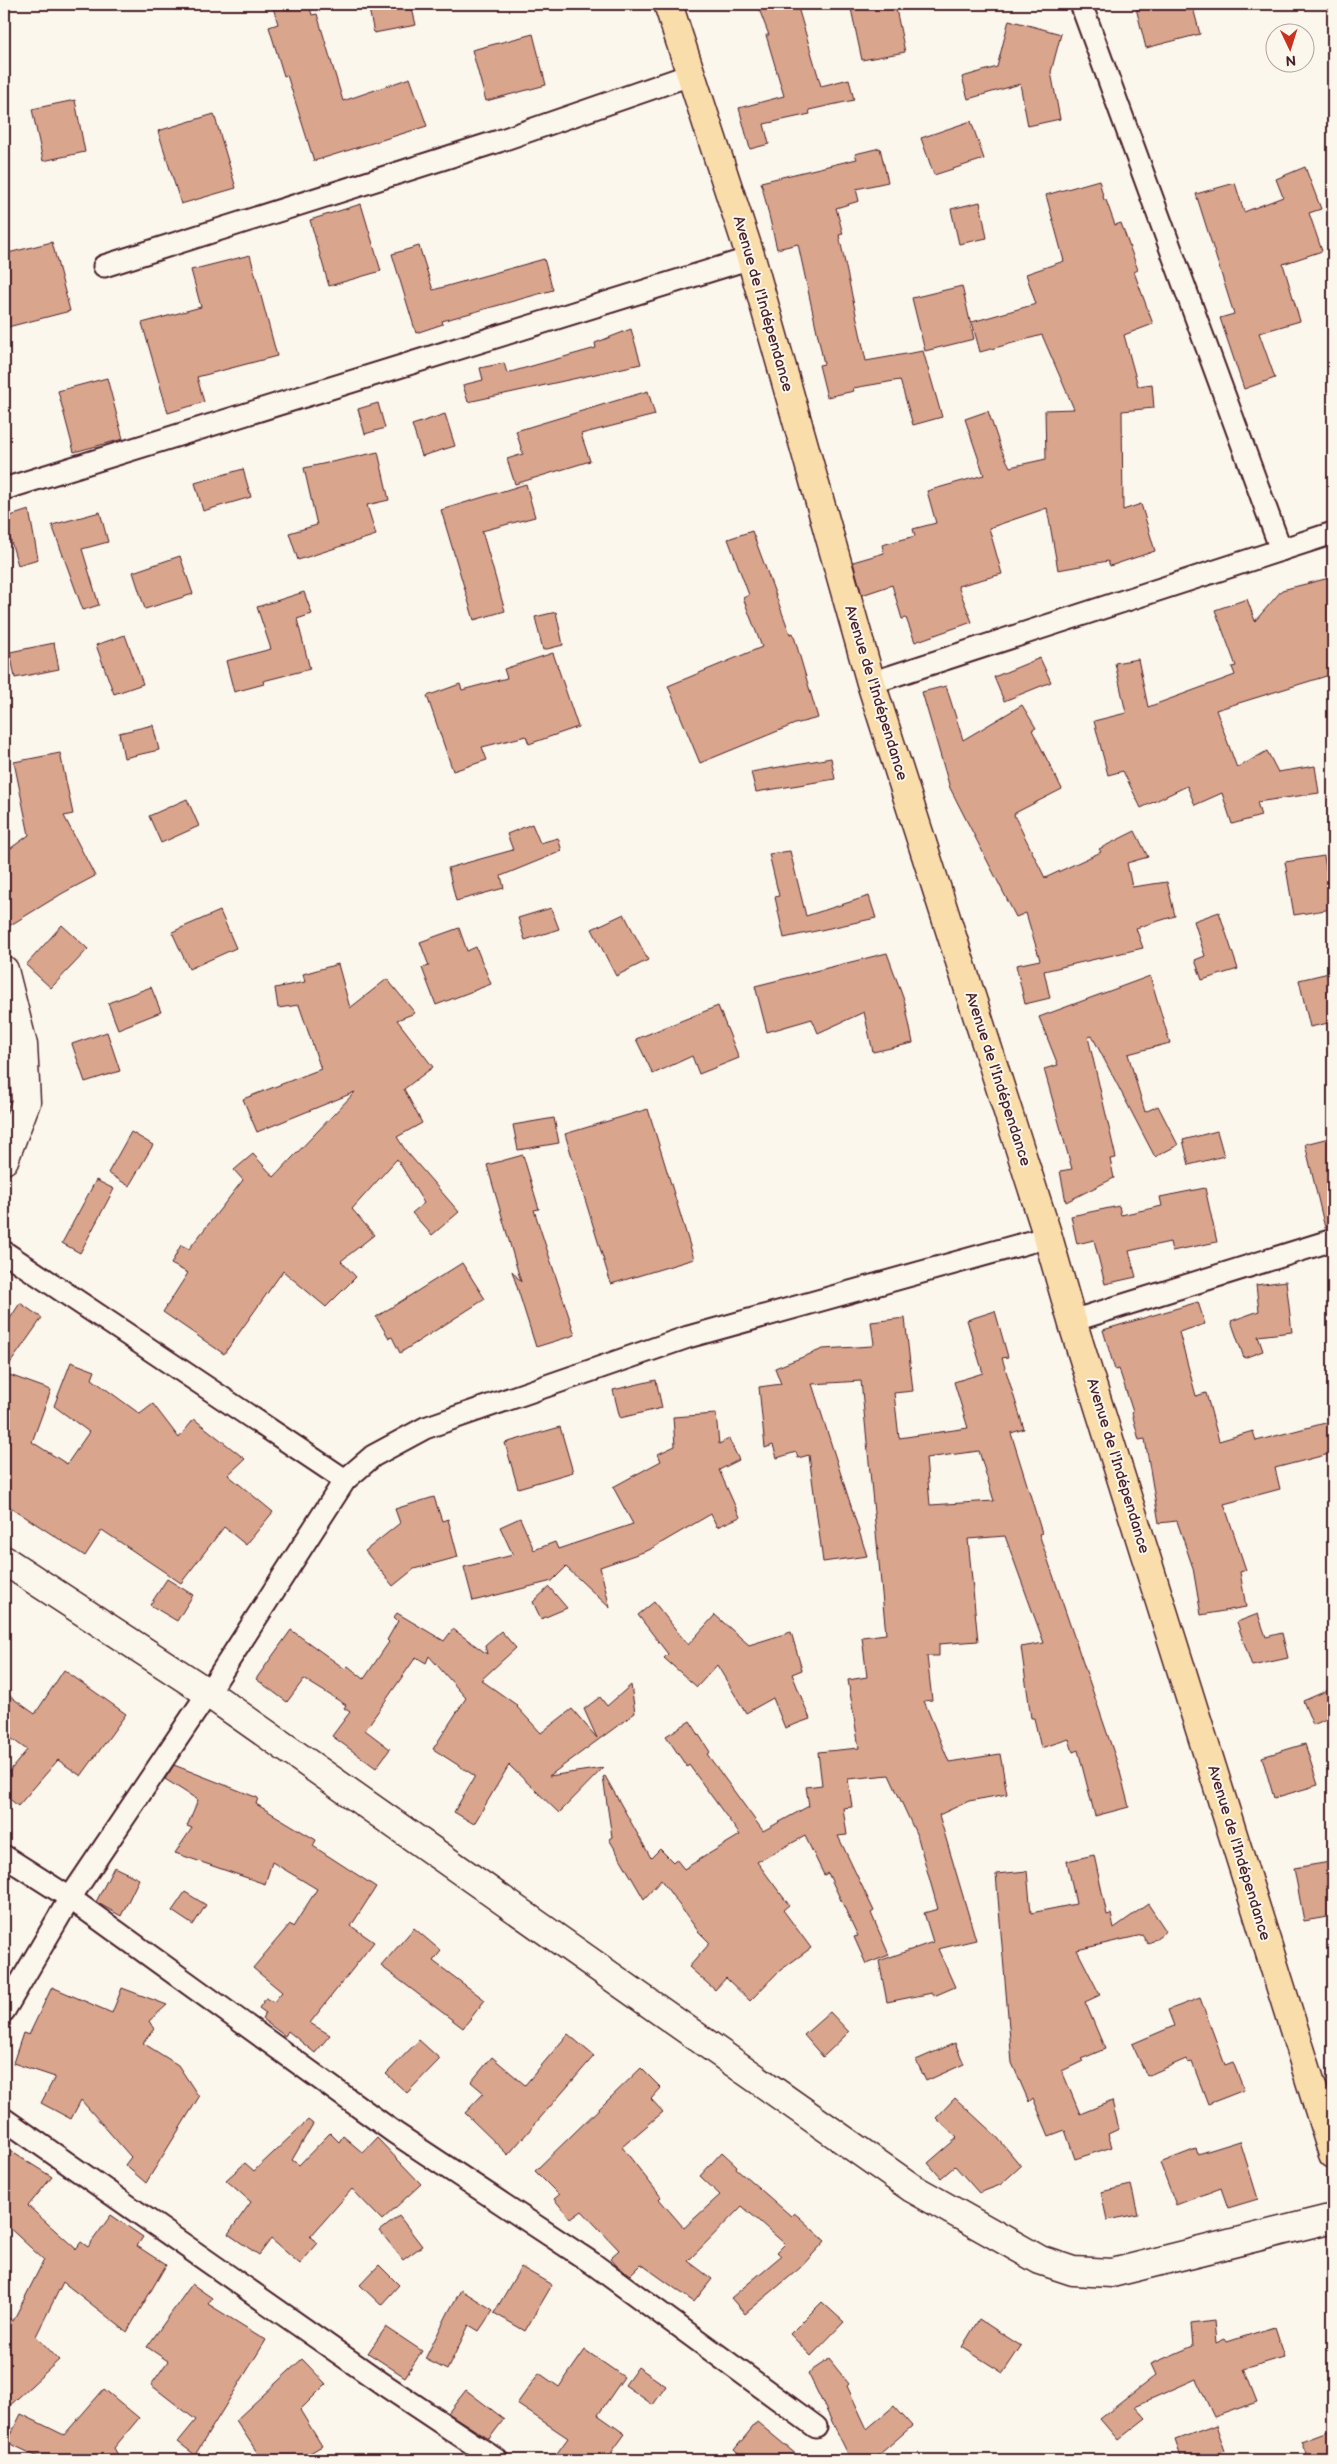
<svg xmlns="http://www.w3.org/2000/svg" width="1337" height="2464" viewBox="0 0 1337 2464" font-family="'Balsamiq Sans',sans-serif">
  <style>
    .building { fill: #d9a58d; stroke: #4a1f2b; fill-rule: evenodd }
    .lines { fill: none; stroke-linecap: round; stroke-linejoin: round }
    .street-casing { stroke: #4a1f2b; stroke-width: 25 }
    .secondary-casing { stroke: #4a1f2b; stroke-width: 31 }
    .primary-casing { stroke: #4a1f2b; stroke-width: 31 }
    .street { stroke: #fbf7ec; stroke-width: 21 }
    .secondary { stroke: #fbf7ec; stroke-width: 28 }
    .primary { stroke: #f9deab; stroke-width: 28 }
    .labels { text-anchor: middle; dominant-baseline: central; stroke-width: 4; stroke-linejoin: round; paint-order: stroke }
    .street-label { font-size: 15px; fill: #4a1f2b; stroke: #fbf7ec }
  </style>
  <rect width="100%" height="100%" fill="#fbf7ec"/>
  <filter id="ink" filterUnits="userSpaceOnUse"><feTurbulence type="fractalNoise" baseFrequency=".02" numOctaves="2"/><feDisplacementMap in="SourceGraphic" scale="10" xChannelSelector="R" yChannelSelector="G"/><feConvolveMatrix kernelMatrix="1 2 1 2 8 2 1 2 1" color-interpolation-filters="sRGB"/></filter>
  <g filter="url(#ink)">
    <g class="building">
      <path d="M272,4H309L312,15L317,14L343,101L410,78L427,126L314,161L287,75L284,76L269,27L278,24Z"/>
      <path d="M368,4H411L416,25L374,33Z"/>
      <path d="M757,4H797L821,86L849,79L854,100L809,110L810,114L764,124L769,144L750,149L739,108L784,96L766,35H769Z"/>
      <path d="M850,4H895L905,52L862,60Z"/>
      <path d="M1135,4H1192L1200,34L1146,48Z"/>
      <path d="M1009,20L1061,34L1051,72L1060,119L1028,126L1020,84L968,99L962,77L997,67Z"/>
      <path d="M533,34L546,85L486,101L472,50Z"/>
      <path d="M75,100L85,152L43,161L32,109Z"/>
      <path d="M214,114L236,188L181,204L158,131Z"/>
      <path d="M971,121L984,159L934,175L921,138Z"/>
      <path d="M880,148L888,182L856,189L859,201L836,208L843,234L839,235L866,361L923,351L942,417L913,425L900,380L853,388L854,391L827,397L819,365L824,364L798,244L777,249L761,182L857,159L855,154Z"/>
      <path d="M1305,167L1321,209L1309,213L1322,251L1283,264L1300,321L1259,333L1275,378L1244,389L1220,318L1234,314L1196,194L1235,183L1244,212L1283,197L1276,179Z"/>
      <path d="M1099,180L1104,200H1106L1115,225L1121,223L1138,270L1134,272L1153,324L1124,335L1138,386L1152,384L1154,408L1122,411L1123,510L1141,504L1155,551L1110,566L1108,561L1058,570L1047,508L989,528L1002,574L958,586L972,622L915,642L906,618L902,619L892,585L862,595L853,562L884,553L882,545L915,536L913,529L936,523L927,491L984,475L965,419L988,411L1001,449L1010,467L1046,459L1045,410L1074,409L1042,335L980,352L972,322L1036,304L1026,274L1064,261L1046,195Z"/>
      <path d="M980,202L987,238L959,244L951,209Z"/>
      <path d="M361,204L381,271L329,286L310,220Z"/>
      <path d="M52,242L70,311L4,328V254Z"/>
      <path d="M419,246L433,290L544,259L553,290L442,321L443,324L416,333L392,254Z"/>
      <path d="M250,255L277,356L197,377L204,402L168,413L142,323L201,307L191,270Z"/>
      <path d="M962,286L974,339L925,351L912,298Z"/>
      <path d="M631,329L641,364L468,402L463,385L483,380L480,368L504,363L507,373L596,348L595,343Z"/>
      <path d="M107,378L123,439L74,452L58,391Z"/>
      <path d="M648,391L655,415L581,434L590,461L515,484L507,459L523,454L516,431Z"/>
      <path d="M378,403L385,428L365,434L358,409Z"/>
      <path d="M445,414L455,446L422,456L412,425Z"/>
      <path d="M378,452L389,500L367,505L376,535L298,560L289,533L317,525L304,468Z"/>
      <path d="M243,469L251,497L203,511L195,483Z"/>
      <path d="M526,484L535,517L482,531L505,611L474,620L441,510Z"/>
      <path d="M29,510L38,559L18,565L4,518Z"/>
      <path d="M100,512L108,542L82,549L99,605L83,610L52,525Z"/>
      <path d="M752,531L790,634L793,633L818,718L795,724L700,763L668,686L762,647L743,598L749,595L728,539Z"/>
      <path d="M180,556L193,594L145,609L133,572Z"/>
      <path d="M1333,577V674L1216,710L1237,768L1267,751L1278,772L1315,766L1319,793L1257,802L1261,816L1232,824L1222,793L1195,805L1187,786L1141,808L1123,771L1108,775L1094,721L1126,713L1115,663L1138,659L1148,707L1235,675L1232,667L1236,666L1215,610L1247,599L1255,621L1282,590Z"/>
      <path d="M304,592L312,614L297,619L310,669L263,681L264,684L234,692L226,661L271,649L257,607Z"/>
      <path d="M556,612L563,645L543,650L535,617Z"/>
      <path d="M125,635L143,684L114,694L96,645Z"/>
      <path d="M54,643L59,669L15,678L10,652Z"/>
      <path d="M553,653L578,727L529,744L526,736L482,747L487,760L453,771L427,696L460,684L462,690L507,678L504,669Z"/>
      <path d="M1040,658L1051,682L1004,701L994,677Z"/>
      <path d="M946,686L963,740L1022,705L1036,728L1032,730L1062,789L1015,813L1014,815L1045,878L1101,852L1099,849L1135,831L1148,857L1127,863L1132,887L1167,882L1175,916L1136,928L1143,948L1044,971L1050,998L1025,1004L1016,965L1040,960L1026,913L1016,917L950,788L922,692Z"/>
      <path d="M153,725L159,750L124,758L119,733Z"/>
      <path d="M60,753L73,814L64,816L95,876L63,893L4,929V853L29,835L14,762Z"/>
      <path d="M831,758L835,779L756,792L751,772Z"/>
      <path d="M187,799L199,826L161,843L149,816Z"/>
      <path d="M532,824L540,843L558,838L562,851L501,876L504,888L456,901L448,868L513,850L507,834Z"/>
      <path d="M790,851L806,916L869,896L876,918L784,938L775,897L779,896L769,854Z"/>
      <path d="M1324,856L1332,909L1294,915L1285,862Z"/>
      <path d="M551,908L559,929L525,940L518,918Z"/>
      <path d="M220,911L236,948L189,969L172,932Z"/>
      <path d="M1219,912L1238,969L1202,980L1195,960L1205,956L1194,921Z"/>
      <path d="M624,914L648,960L616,976L592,929Z"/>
      <path d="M62,925L88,949L51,988L26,965Z"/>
      <path d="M459,928L467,951L476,947L491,984L436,1005L422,968L429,966L420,942Z"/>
      <path d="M887,953L905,1003L913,1043L873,1052L864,1012L818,1033L812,1019L767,1032L755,986Z"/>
      <path d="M338,964L350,1008L387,979L415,1013L397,1020L433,1067L404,1089L422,1123L397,1137L406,1151L459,1212L432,1235L412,1213L424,1203L397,1159L352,1209L374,1235L341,1261L356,1277L326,1307L283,1271L224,1354L163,1312L188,1273L171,1264L181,1245L189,1249L243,1180L234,1170L253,1154L274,1177L355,1092L257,1132L243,1099L321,1069L299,1005L278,1008L275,988L305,982L303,974Z"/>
      <path d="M1333,972V1022L1310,1027L1299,980Z"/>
      <path d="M1150,976L1170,1043L1128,1054L1145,1112L1158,1106L1178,1145L1155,1157L1092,1036L1088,1037L1116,1158L1110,1159L1114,1178L1066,1202L1060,1171L1072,1169L1044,1069L1058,1065L1039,1017Z"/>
      <path d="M151,987L161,1012L118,1029L108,1003Z"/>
      <path d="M718,1006L739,1058L699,1074L692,1056L653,1074L636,1039Z"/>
      <path d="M107,1032L120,1071L85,1082L72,1044Z"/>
      <path d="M648,1109L694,1259L611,1284L565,1134Z"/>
      <path d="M554,1118L559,1143L518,1150L513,1125Z"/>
      <path d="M1217,1131L1224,1156L1189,1165L1183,1140Z"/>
      <path d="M131,1132L153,1145L129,1186L108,1173Z"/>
      <path d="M1333,1137V1227L1325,1228L1305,1144Z"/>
      <path d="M523,1155L539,1209L534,1210L575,1335L536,1347L512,1271L521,1282L487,1165Z"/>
      <path d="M96,1180L114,1189L80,1253L62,1243Z"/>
      <path d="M1205,1188L1217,1242L1172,1251L1170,1242L1129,1251L1136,1277L1105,1284L1094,1240L1077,1244L1071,1216L1119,1206L1121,1215L1162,1206L1160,1197Z"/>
      <path d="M462,1263L485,1299L400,1353L392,1337L389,1338L376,1317Z"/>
      <path d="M1286,1281L1292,1332L1258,1336L1263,1351L1244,1358L1231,1321L1259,1311L1256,1285Z"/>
      <path d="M1198,1302L1205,1324L1179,1332L1196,1396L1206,1393L1219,1441L1253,1431L1256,1441L1333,1421V1453L1275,1468L1280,1489L1224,1504L1246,1570L1240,1572L1246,1607L1201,1615L1193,1568L1177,1521L1159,1523L1145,1439L1139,1440L1132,1413L1133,1412L1119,1369L1115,1370L1103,1330Z"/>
      <path d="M20,1303L42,1318L4,1372V1328Z"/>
      <path d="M995,1311L1008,1357L1002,1358L1024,1429L1011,1433L1042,1533L1039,1534L1119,1768L1129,1807L1095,1816L1078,1750L1073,1752L1069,1739L1041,1748L1034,1718H1031L1021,1647L1044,1643L1005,1536L968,1539L978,1641L939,1644V1656H927L932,1700L924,1701L949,1762L1000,1754L1007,1794L969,1801L939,1815L976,1940L938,1949L955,1987L934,1996L932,1993L887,2002L879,1961L933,1942L924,1913L938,1909L918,1838L889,1775L848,1779L852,1807L843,1808L847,1835L838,1836L874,1911L871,1913L889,1955L866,1964L854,1937L858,1936L828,1873L824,1875L805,1836L757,1862L789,1905L783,1910L811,1948L778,1972L750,2001L726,1978L715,1990L689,1967L710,1943L698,1931L661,1880L644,1899L609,1839L612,1837L603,1777L605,1776L651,1858L660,1849L673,1862L676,1859L684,1869L740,1835L689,1765L687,1767L666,1736L690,1721L710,1752L707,1754L763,1831L809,1806L806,1787L822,1785L818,1752L859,1748L848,1680L867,1677L862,1637L886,1634L861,1381L812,1384L867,1556L823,1562L809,1455L798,1458L796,1452L777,1458L773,1445L765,1448L759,1387L781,1384L775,1368L823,1349L872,1346L874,1344L871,1322L905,1318L913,1391L894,1393L899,1438L968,1428L954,1382L983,1373L967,1320ZM979,1451L994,1501L930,1505L926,1458Z"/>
      <path d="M71,1362L95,1371L92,1379L140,1414L153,1404L179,1438L194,1419L245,1459L228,1475L273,1512L246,1545L224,1527L181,1583L102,1530L85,1556L4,1503V1373L51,1390L32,1442L67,1464L89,1432L54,1406Z"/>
      <path d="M656,1380L662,1408L620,1418L613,1390Z"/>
      <path d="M716,1414L719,1444L729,1439L739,1460L719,1470L740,1517L717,1527L711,1514L649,1550L600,1567L610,1608L566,1567L552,1581L473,1601L464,1567L513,1555L500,1527L520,1518L534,1550L555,1542L558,1549L633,1524L613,1487L661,1461L658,1454L675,1446L673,1417Z"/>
      <path d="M560,1427L573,1472L518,1488L505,1443Z"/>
      <path d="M434,1497L442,1521L448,1519L458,1557L414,1569L393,1586L365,1551L400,1523L395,1509Z"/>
      <path d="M167,1579L193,1595L177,1621L150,1605Z"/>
      <path d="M549,1587L567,1608L541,1619L533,1602Z"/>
      <path d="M654,1602L688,1645L715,1615L749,1645L791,1632L802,1670L792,1674L810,1719L785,1728L773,1698L746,1713L717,1665L697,1687L664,1658L668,1654L638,1615Z"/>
      <path d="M397,1613L444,1641L453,1629L487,1654L485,1645L501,1631L516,1648L481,1680L518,1706L517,1707L541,1733L572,1709L597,1738L584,1709L600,1697L607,1706L631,1685L635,1713L549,1776L603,1768L559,1813L509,1765L474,1824L454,1812L475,1776L433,1749L466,1698L429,1656L426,1663L416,1657L365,1730L390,1749L376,1768L332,1736L350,1712L344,1708L346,1705L304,1679L287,1702L256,1679L291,1630L345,1669L348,1666L364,1679L389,1642L387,1640L398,1621L394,1617Z"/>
      <path d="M1258,1614L1266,1637L1282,1633L1288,1658L1252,1666L1237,1622Z"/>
      <path d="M64,1670L126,1714L81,1776L58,1760L18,1806L4,1794V1778L27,1750L4,1733V1692L35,1714Z"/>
      <path d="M1333,1688V1716L1313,1725L1303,1701Z"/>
      <path d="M1305,1744L1318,1785L1274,1798L1262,1757Z"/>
      <path d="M174,1765L258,1798L256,1804L316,1840L313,1846L376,1887L351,1926L374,1942L310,2023L330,2035L315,2053L288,2031L285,2036L262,2019L266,2013L259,2008L266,1998L274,2002L282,1992L253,1968L290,1924L293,1927L317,1889L272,1862L265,1884L175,1853L192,1828L187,1826L198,1800L165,1779Z"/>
      <path d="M1094,1855L1107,1915L1111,1914L1114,1928L1148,1904L1166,1931L1148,1944L1142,1935L1077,1950L1100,1995L1085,2002L1105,2049L1081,2059L1083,2061L1062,2071L1080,2114L1112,2101L1119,2129L1108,2134L1112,2147L1075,2159L1065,2130L1049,2136L1033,2098L1029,2102L1012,2063L996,1874L1027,1871L1031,1913L1076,1904L1067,1861Z"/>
      <path d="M1330,1862L1333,1881V1916L1304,1921L1294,1868Z"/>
      <path d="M114,1867L139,1879L121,1916L96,1902Z"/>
      <path d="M185,1892L206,1905L193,1925L172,1911Z"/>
      <path d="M414,1928L441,1951L433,1961L485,2000L463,2028L381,1966Z"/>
      <path d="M52,1987L112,2013L122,1988L167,2005L149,2021L154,2029L143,2043L178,2065L199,2097L146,2183L125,2165L131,2157L81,2100L71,2119L41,2103L55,2077L13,2063L23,2033L29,2035Z"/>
      <path d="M1200,1998L1225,2065L1233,2062L1244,2090L1208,2104L1192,2062L1188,2063L1186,2059L1147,2076L1132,2044L1174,2026L1168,2010Z"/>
      <path d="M830,2012L849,2032L823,2057L804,2035Z"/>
      <path d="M568,2034L594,2056L508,2155L465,2113L484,2093L471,2082L492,2057L525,2085Z"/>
      <path d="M419,2040L440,2059L407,2093L386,2074Z"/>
      <path d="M955,2043L964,2064L926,2081L916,2060Z"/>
      <path d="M641,2068L661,2088L651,2099L663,2112L622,2147L661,2197L659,2199L684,2228L720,2195L700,2176L722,2152L737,2166L736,2168L791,2216L794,2213L799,2217L825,2241L800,2268L745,2314L731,2298L781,2256L777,2252L785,2244L742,2206L688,2261L712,2279L694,2302L641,2264L630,2275L617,2266L610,2258L619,2250L582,2211L571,2219L554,2199L559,2195L535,2171Z"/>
      <path d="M955,2098L997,2137L1021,2166L1000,2185L979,2193L955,2166L941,2178L928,2163L957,2138L936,2118Z"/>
      <path d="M308,2120L313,2124L292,2160L299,2165L330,2133L339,2142L343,2136L363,2153L377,2138L421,2184L382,2220L352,2189L310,2237L318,2243L300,2264L271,2239L259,2255L228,2234L251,2202L226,2180L245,2163L254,2171Z"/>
      <path d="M1240,2141L1258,2199L1228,2208L1221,2188L1176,2205L1160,2163L1196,2149L1198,2154Z"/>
      <path d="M4,2147L52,2177L28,2206L76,2249L81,2242L88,2247L111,2215L143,2237L137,2246L166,2265L127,2332L63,2282L36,2336L59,2360L4,2411V2315L13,2321L44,2260L4,2223Z"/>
      <path d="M1131,2185L1138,2214L1107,2220L1101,2192Z"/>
      <path d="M399,2216L422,2246L403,2260L380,2231Z"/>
      <path d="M379,2265L399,2285L381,2305L360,2285Z"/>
      <path d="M521,2267L552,2285L525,2331L494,2313Z"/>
      <path d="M192,2284L212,2298L208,2304L266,2340L195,2455L178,2442L196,2420L151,2385L168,2361L147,2347Z"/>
      <path d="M461,2290L493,2310L479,2331L469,2325L447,2370L425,2359L449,2311Z"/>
      <path d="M822,2302L844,2322L811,2356L790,2334Z"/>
      <path d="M979,2319L1021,2346L1003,2373L962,2347Z"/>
      <path d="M1214,2321L1216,2343L1225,2339L1227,2342L1274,2327L1284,2357L1244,2369L1257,2402L1214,2417L1196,2379L1135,2406L1146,2418L1118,2440L1100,2419L1156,2375L1151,2364L1193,2346L1191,2324Z"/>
      <path d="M386,2327L422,2351L405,2377L368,2353Z"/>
      <path d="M585,2350L624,2377L598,2415L625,2434L606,2460H552L568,2438L517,2404L539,2373L559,2387Z"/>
      <path d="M302,2359L326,2384L300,2410L322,2446L298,2460H262L236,2420Z"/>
      <path d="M829,2359L849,2384L847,2386L867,2429L894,2406L912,2426L873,2460H851L808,2373Z"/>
      <path d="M638,2367L666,2386L653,2405L625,2385Z"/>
      <path d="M104,2389L139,2418L114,2448L121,2460H44L7,2442L21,2414L64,2435Z"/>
      <path d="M466,2390L504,2419L489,2439L448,2413Z"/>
      <path d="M757,2422L803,2460H745L734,2450Z"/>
      <path d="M1216,2425L1225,2451L1199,2460H1182L1175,2440Z"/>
      <path d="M1333,2429V2460H1309L1301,2441Z"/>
    </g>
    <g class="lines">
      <defs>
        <g id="street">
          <path d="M1081,4L1281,550"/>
          <path d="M104,266L499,141L690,75"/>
          <path d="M4,489L751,258"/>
          <path d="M871,683L1333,533"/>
          <path d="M4,1252L345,1480"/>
          <path d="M1072,1321L1333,1240"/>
          <path d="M4,1856L70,1898L395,2133L592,2263L816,2427"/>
          <path d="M4,2011L70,1898L208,1693L345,1480L373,1456L425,1428L688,1337L1048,1237"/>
          <path d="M4,2119L383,2384L497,2460"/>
        </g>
        <g id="secondary">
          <path d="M4,970L23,1045L26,1102L4,1160"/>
          <path d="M4,1560L208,1693L912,2188L1040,2260L1073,2271L1112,2273L1333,2218"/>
        </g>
        <path id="primary" d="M668,4L751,258L871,683L1048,1237L1072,1321L1333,2154"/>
      </defs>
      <use href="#street" class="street-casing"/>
      <use href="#secondary" class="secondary-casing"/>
      <use href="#primary" class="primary-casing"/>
      <use href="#street" class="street"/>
      <use href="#secondary" class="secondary"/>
      <use href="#primary" class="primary"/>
    </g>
  </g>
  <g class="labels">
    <g class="street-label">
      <text transform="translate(763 304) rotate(74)">Avenue de l'Indépendance</text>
      <text transform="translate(876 693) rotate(73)">Avenue de l'Indépendance</text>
      <text transform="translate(998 1079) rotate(72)">Avenue de l'Indépendance</text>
      <text transform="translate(1118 1466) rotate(73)">Avenue de l'Indépendance</text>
      <text transform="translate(1239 1853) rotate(73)">Avenue de l'Indépendance</text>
    </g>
  </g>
  <rect width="1337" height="2464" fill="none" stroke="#fbf7ec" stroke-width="20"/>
  <rect x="10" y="10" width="1317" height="2444" fill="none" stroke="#4a1f2b" stroke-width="2" filter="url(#ink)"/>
  <g transform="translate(1290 48) rotate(176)"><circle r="24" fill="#fbf7ec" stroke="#b4a19f"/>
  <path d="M0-4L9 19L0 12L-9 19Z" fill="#c8321e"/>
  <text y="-8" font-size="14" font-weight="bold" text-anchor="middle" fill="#4a1f2b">N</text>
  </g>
</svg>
